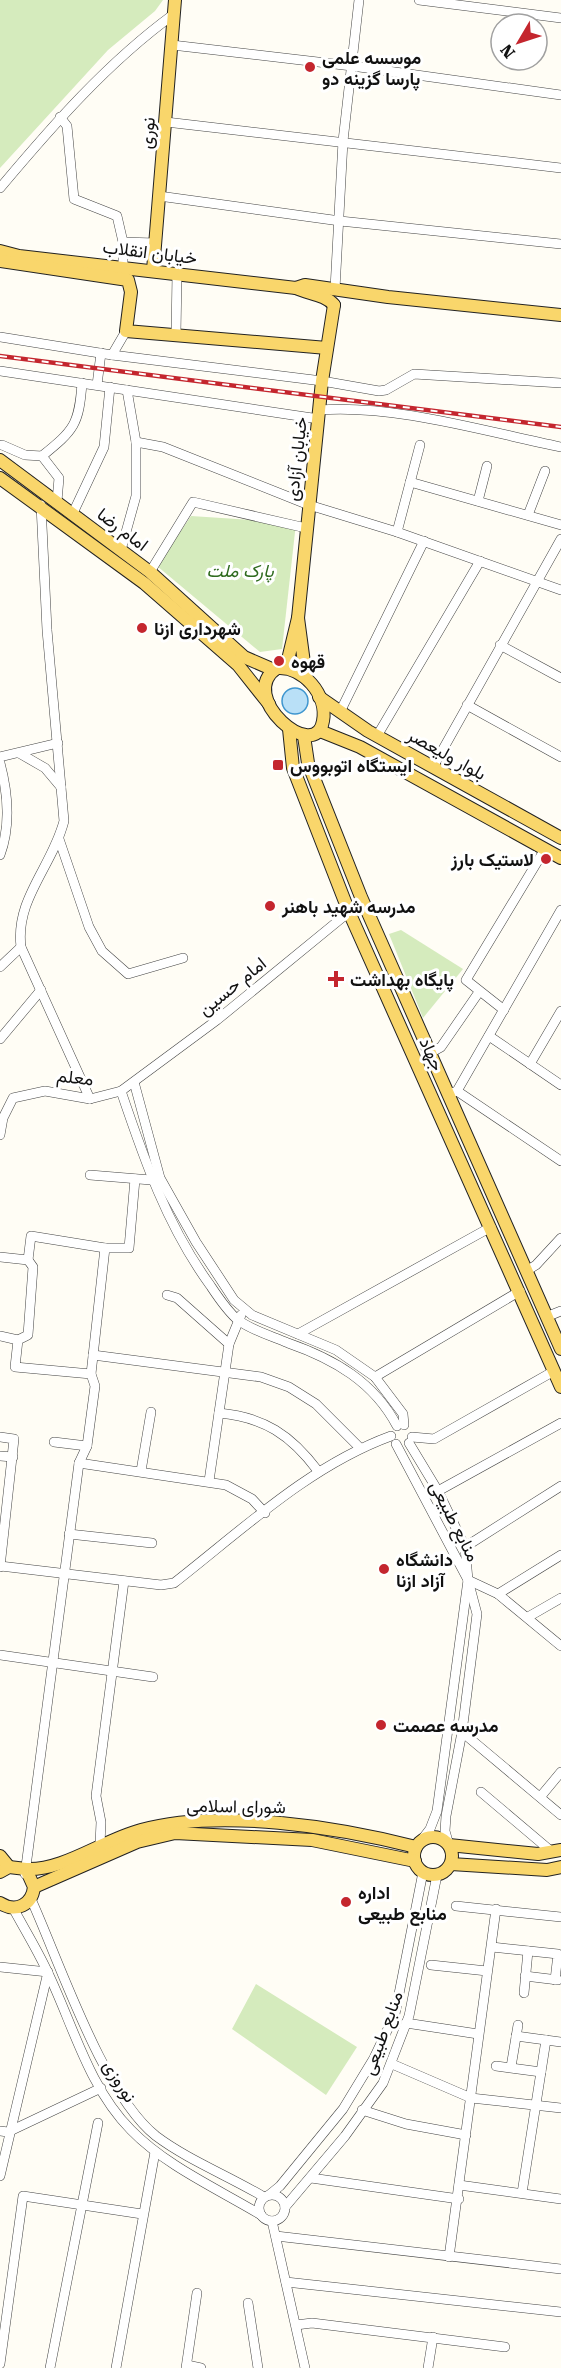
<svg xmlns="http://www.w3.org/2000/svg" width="561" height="2368" viewBox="0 0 561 2368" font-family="'Roboto Serif',Vazirmatn,serif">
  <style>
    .green { fill: #d5ebbd }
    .water { fill: #b9e0f7; stroke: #3f96cf; stroke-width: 1.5 }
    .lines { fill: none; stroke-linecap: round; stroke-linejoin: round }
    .minor-casing { stroke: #444; stroke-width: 10 }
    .major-casing { stroke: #222; stroke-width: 14 }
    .minor { stroke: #fff; stroke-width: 9 }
    .major { stroke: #f9d66b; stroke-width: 12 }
    .rail-casing { stroke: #c4262e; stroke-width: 4.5 }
    .rail { stroke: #fff; stroke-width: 2; stroke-dasharray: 7; stroke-linecap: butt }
    .poi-dot { fill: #c4262e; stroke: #fff; stroke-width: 2 }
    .labels { text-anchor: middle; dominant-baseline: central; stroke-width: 6; stroke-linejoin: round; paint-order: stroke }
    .poi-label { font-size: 18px; font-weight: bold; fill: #111; stroke: #fff; text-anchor: start }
    .street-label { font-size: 18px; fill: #111; stroke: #fff }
    .park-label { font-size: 18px; font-style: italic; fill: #2f6b1f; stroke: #fff }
  </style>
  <rect width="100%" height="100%" fill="#fffdf5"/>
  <g class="green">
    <path d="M0,0H163L155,11L108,50L0,168Z"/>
    <path d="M191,516L296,523L282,649L260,652L157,566Z"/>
    <path d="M401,930L463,969L423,1018L389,934Z"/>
    <path d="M256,1984L357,2047L326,2095L232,2029Z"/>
  </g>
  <circle class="water" cx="295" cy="701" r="13"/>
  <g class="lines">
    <defs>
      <g id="minor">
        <path d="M419,0L561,18"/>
        <path d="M172,45L352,66L561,95"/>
        <path d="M60,117L67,126L74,199L117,216L123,242V266"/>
        <path d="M166,122L561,168"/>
        <path d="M0,188C53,125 107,63 174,14"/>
        <path d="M159,196L340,221L561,244"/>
        <path d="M123,242L155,243"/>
        <path d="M335,289L343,141L359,0"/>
        <path d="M176,334L177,274"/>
        <path d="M0,337L112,355L126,331"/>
        <path d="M112,355L322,381L379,391L386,390L414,374L561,383"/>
        <path d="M0,371L319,419"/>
        <path d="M97,385L101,353"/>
        <path d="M319,410C394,404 487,432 561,447"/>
        <path d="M136,442L163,447L309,505L397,532L561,590"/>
        <path d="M2,445L25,455L42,456"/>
        <path d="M410,482L561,525"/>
        <path d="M57,501L59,478L42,456C74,430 79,425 82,383"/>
        <path d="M478,501L487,466"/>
        <path d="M41,505L47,630L64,821C52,867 15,899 21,947L90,1099"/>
        <path d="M73,513L104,447L110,387"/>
        <path d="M528,515L545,471"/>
        <path d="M397,532L420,445"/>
        <path d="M121,550L136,496V442L127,390"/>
        <path d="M150,572L193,502L306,528"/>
        <path d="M500,645L561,678"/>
        <path d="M467,705L561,757"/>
        <path d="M340,712L424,541"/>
        <path d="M377,736L480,561"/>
        <path d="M19,753L45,768L61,787"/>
        <path d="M0,757L58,743"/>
        <path d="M0,763C8,793 11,825 0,855"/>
        <path d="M433,767L561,539"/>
        <path d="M59,839L89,927L102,951L128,974L183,958"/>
        <path d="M0,967L21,947"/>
        <path d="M504,1010L466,980L545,849"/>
        <path d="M489,1036L561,1085"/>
        <path d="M0,1039L41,990"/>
        <path d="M430,1053L441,1047L479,992"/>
        <path d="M530,1064L561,1011"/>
        <path d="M134,1082L160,1178L196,1242L234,1300L252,1315L336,1350L375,1377L403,1414L404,1425"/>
        <path d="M121,1091C144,1159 167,1226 210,1285C218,1297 227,1311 238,1320C253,1331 272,1336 288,1343C334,1359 374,1382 397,1426"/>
        <path d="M457,1091L561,1161"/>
        <path d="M448,1094L457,1091L561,910"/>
        <path d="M0,1135L3,1118L13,1098L45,1091L90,1099L121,1091L217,1020L349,912"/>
        <path d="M90,1175L151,1180"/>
        <path d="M0,1257L28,1260L31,1236L105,1248H129L135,1179"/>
        <path d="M28,1260L33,1267L28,1335L18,1340L15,1367L91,1374"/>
        <path d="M526,1271L536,1265L561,1238"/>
        <path d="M167,1295L177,1298L229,1344"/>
        <path d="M546,1317L561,1311"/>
        <path d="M298,1334L491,1227"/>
        <path d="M0,1336L18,1340"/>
        <path d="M93,1355L261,1377L289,1387L316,1404L359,1447"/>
        <path d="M375,1377L520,1291"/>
        <path d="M219,1413C264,1417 291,1435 318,1471"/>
        <path d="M0,1437L14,1439L0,1567"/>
        <path d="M412,1437L434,1439L554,1371"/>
        <path d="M54,1442L87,1446"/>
        <path d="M409,1443L438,1491L465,1547L468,1580L477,1614L462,1732L446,1816L445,1831L449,1845"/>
        <path d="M396,1444L468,1580L437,1811L430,1829L420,1842"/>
        <path d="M0,1456L13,1457"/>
        <path d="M79,1463L226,1485L252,1499L265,1513"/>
        <path d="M141,1471L151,1412"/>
        <path d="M209,1481L229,1344L241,1315"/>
        <path d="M438,1491L561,1423"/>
        <path d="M69,1534L152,1543"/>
        <path d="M465,1547L561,1486"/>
        <path d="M0,1566L161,1585L174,1583C242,1530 309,1466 391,1436"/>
        <path d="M468,1580L498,1594L561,1646"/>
        <path d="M498,1594L561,1555"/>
        <path d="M528,1617L561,1598"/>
        <path d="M0,1655L153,1677"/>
        <path d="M462,1732L561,1815"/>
        <path d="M481,1792L552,1852"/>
        <path d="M541,1796L561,1772"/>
        <path d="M100,1844L101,1822L96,1796L124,1581"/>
        <path d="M25,1874L79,1463L87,1446L95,1386L91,1374L105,1248"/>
        <path d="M31,1899C60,1963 103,2094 156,2136C188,2160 229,2176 264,2197"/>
        <path d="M456,1906L561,1917"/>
        <path d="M13,1908C25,1930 38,1951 48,1973C73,2025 89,2088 131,2130C166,2166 218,2189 261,2215"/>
        <path d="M492,1947L558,1954L555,1980"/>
        <path d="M431,1965L487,1971"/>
        <path d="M0,1967L48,1972L0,2176"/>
        <path d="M525,1976L558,1980"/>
        <path d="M524,1993L528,1951"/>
        <path d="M406,2023L478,2034"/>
        <path d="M516,2036L561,2042"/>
        <path d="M392,2064L471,2098L561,2108"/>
        <path d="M496,2066L541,2072"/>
        <path d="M511,2067L518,2025"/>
        <path d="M362,2110L406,2124L466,2135"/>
        <path d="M0,2131L8,2132L101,2088"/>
        <path d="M311,2178L459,2199"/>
        <path d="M459,2185L561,2199"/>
        <path d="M522,2193L546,2040"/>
        <circle cx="272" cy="2208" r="13"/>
        <path d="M269,2195L280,2186L343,2109L374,2058L395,2014L423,1872"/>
        <path d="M285,2207L345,2136L383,2083L409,2016L437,1875"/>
        <path d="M272,2221L305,2368"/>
        <path d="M276,2236L561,2269"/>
        <path d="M449,2257L496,1909"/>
        <path d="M286,2282L561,2312"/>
        <path d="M248,2303L258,2368"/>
        <path d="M296,2325L312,2323L505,2347"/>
        <path d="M0,2364L23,2196L142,2214"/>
        <path d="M187,2365L201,2368"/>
        <path d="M50,2368L98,2123"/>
        <path d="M116,2368L155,2152"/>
        <path d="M186,2368L197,2293"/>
        <path d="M428,2368L433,2337"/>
      </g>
      <g id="major">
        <path d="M0,251L19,256L296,288C308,294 325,294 334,305"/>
        <path d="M0,261L128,280L131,292L126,331L327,348"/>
        <path d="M153,270L175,0"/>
        <path d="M296,288L305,285L388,297L561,315"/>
        <path d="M0,460L150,572L244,657L274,670"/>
        <path d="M0,478L144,583L238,665L269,704"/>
        <path d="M298,618L322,381L334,305"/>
        <path d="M277,668C303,666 328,695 323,721C316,765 235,696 277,668Z"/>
        <path d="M286,668L298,618L306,678"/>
        <path d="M319,697L368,731L561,838"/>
        <path d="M289,729L293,768L349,912L561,1387"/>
        <path d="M320,731L360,747L561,858"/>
        <path d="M304,736L308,763L361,897L561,1349"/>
        <circle cx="433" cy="1856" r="19"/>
        <path d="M449,1845L538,1854L561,1850"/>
        <path d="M0,1856L9,1867"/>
        <path d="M451,1864L547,1870L561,1867"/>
        <path d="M26,1869C63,1871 103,1840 141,1830C220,1808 337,1827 416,1847"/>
        <path d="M0,1872L9,1867L26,1869L34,1887C32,1905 16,1913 0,1903"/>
        <path d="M34,1887L137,1842L175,1833L312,1840L415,1861"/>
      </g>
    </defs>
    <use href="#minor" class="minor-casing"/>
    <use href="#major" class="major-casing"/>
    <use href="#minor" class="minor"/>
    <use href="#major" class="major"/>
    <defs>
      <path id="rail" d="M0,356L561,427"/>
    </defs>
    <use href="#rail" class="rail-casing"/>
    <use href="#rail" class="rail"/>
  </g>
  <g class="poi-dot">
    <circle cx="310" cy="67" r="6"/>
    <circle cx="142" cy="628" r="6"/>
    <circle cx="279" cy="661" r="6"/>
    <rect x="272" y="759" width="12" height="12" rx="3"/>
    <circle cx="546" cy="859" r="6"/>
    <circle cx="270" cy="906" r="6"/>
    <path d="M333 970h6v6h6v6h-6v6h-6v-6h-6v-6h6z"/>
    <circle cx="384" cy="1569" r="6"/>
    <circle cx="381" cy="1725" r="6"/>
    <circle cx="346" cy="1902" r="6"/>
  </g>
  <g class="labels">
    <g class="poi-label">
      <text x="322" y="57">موسسه علمی<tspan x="322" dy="21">پارسا گزینه دو</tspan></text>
      <text x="154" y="628">شهرداری ازنا</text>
      <text x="291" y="661">قهوه</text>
      <text x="290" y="765">ایستگاه اتوبووس</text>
      <text x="534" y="859" text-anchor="end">لاستیک بارز</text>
      <text x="282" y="906">مدرسه شهید باهنر</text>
      <text x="350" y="979">پایگاه بهداشت</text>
      <text x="396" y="1559">دانشگاه<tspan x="396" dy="21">آزاد ازنا</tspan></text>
      <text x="393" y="1725">مدرسه عصمت</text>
      <text x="358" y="1892">اداره<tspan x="358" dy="21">منابع طبیعی</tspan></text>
    </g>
    <g class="street-label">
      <text transform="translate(147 133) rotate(-85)">نوری</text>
      <text transform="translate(150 252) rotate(7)">خیابان انقلاب</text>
      <text transform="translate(296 459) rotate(-84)">خیابان آزادی</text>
      <text transform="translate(123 529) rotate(37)">امام رضا</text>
      <text transform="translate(447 754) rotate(29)">بلوار ولیعصر</text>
      <text transform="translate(232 986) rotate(-39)">امام حسین</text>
      <text transform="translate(432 1054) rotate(66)">جهاد</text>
      <text transform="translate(75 1077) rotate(6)">معلم</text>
      <text transform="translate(455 1521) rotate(63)">منابع طبیعی</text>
      <text transform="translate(236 1806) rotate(1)">شورای اسلامی</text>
      <text transform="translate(382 2033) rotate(-70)">منابع طبیعی</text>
      <text transform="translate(120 2081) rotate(58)">نوروزی</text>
    </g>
    <g class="park-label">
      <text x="240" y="570">پارک ملت</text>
    </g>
  </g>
  <g transform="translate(519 42) rotate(231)"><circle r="28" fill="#ffffff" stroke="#a0a0a0" stroke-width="1.5"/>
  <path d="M0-4.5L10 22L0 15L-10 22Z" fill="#c4262e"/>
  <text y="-9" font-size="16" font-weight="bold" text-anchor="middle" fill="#111111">N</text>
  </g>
</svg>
